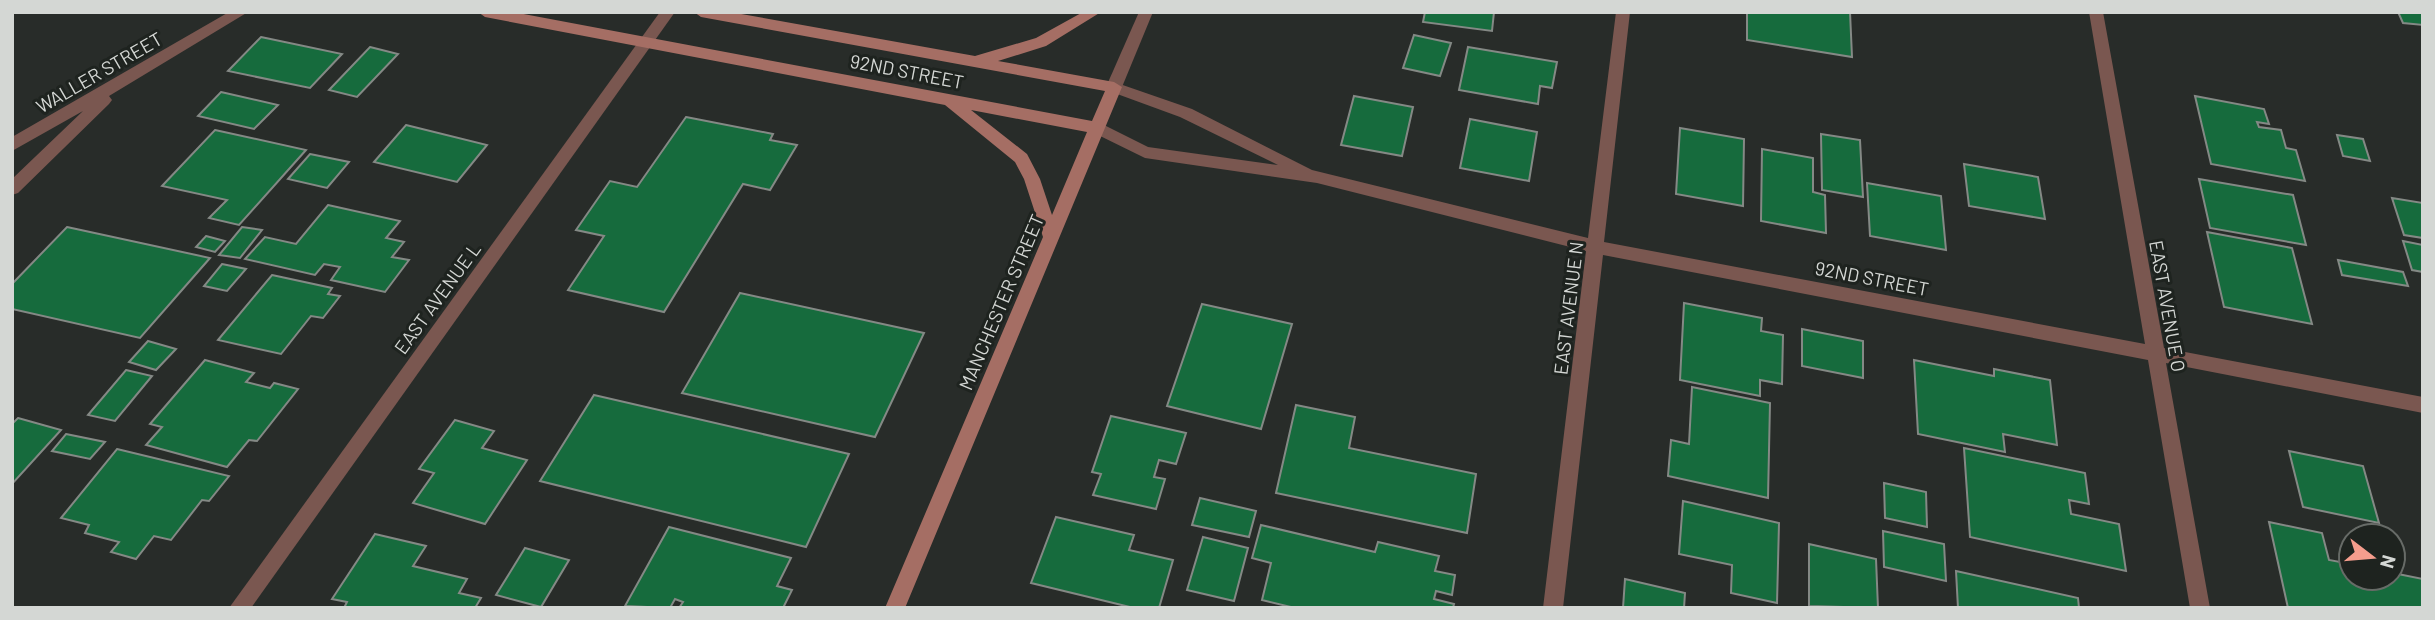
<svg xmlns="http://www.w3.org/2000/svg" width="2435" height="620" viewBox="0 0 2435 620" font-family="Barlow,sans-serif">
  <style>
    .building { fill: #166b3d; stroke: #848985; stroke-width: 2 }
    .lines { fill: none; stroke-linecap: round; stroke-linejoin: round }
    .minor { fill: #7a5750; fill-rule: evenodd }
    .tertiary { fill: #7a5750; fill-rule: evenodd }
    .secondary { fill: #a56e64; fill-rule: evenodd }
    .labels { text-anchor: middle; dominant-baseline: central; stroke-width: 6; stroke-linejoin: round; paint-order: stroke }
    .street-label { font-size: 19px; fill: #d4d7d4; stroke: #1e231f }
  </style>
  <rect width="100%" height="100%" fill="#282c29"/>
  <g class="building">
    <path d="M1425,12H1494L1492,31L1423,22Z"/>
    <path d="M1747,12H1850L1852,57L1747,40Z"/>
    <path d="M2398,12H2423V25L2403,23Z"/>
    <path d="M1414,35L1451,43L1440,76L1403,68Z"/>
    <path d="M261,37L342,54L310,88L228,71Z"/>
    <path d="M370,47L398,54L357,97L329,90Z"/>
    <path d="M1468,47L1557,62L1552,88L1540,86L1538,104L1459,90Z"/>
    <path d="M221,92L278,105L254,129L198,116Z"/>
    <path d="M1354,96L1413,107L1402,156L1341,145Z"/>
    <path d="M2195,96L2264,109L2269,124L2257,122L2259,127L2281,130L2286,148L2296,150L2305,181L2211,164Z"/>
    <path d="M686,117L773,134L770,140L797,145L770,190L743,184L664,312L568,290L604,236L576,230L610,181L637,187Z"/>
    <path d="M1470,119L1537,132L1529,181L1460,168Z"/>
    <path d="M406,125L487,145L457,182L374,162Z"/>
    <path d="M1680,128L1744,139L1743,206L1676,194Z"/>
    <path d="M215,130L306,150L239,225L209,218L227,200L162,186Z"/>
    <path d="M1821,134L1860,140L1863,197L1822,190Z"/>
    <path d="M2337,135L2363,139L2370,161L2343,156Z"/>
    <path d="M1762,149L1813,158V192L1825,195L1826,233L1761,221Z"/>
    <path d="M310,154L349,162L327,188L288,179Z"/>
    <path d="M1964,164L2038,177L2045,219L1969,206Z"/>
    <path d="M2199,179L2293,195L2306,245L2210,228Z"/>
    <path d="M1867,183L1941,196L1946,250L1870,236Z"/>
    <path d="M2392,198L2423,203V238L2404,235Z"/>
    <path d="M328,205L400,221L386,238L404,242L392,257L409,260L385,292L331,280L340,267L324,264L315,275L245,259L265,237L296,244Z"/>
    <path d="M67,227L210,258L140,338L12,309V284Z"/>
    <path d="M242,227L262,230L240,258L219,255Z"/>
    <path d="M2207,232L2292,248L2312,324L2224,307Z"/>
    <path d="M206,236L225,241L215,252L196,247Z"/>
    <path d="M2403,241L2423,245V272L2412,270Z"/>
    <path d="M2338,260L2403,272L2408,286L2342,275Z"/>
    <path d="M222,264L246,269L227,291L204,286Z"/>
    <path d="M272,275L332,288L328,294L340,296L323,318L311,316L281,354L218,340Z"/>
    <path d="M740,293L924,333L875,437L682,393Z"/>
    <path d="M1684,303L1762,318L1761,331L1783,335L1782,384L1760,380V396L1680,380Z"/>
    <path d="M1202,304L1292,324L1261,429L1167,406Z"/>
    <path d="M1802,329L1863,341V378L1802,366Z"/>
    <path d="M148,341L176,349L156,370L129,362Z"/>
    <path d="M205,360L254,373L246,382L270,388L274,383L298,389L257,441L249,440L227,467L146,445L162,427L150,424Z"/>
    <path d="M1914,360L1994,376V369L2050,380L2057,445L2003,434L2005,452L1918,434Z"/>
    <path d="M126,370L152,376L115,421L88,415Z"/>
    <path d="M1692,387L1770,403L1768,498L1668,476L1671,440L1689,444Z"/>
    <path d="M594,395L849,454L806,547L540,481Z"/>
    <path d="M1296,405L1355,417L1349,448L1476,474L1467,533L1276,493Z"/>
    <path d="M1111,416L1186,433L1176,464L1159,460L1154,477L1165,479L1156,509L1093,495L1101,474L1092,472Z"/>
    <path d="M18,418L61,430L12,484V424Z"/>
    <path d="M455,420L494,431L482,448L527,460L485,524L413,503L434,473L419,469Z"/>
    <path d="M66,434L105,442L90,459L52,451Z"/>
    <path d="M1964,448L2085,473L2089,504L2069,500L2071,514L2119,524L2126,571L1970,537Z"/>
    <path d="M117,449L229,476L209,501L202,500L171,540L154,536L136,559L111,552L119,542L85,533L89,525L61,518Z"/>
    <path d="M2289,451L2363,466L2379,523L2303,507Z"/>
    <path d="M1884,483L1926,492L1927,527L1885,518Z"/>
    <path d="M1200,498L1256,511L1249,537L1192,525Z"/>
    <path d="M1683,501L1779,523L1777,603L1731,593L1732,565L1679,554Z"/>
    <path d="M1056,517L1134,535L1129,550L1173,560L1159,608H1134L1031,583Z"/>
    <path d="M2269,522L2322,533L2329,560L2351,564V578H2393V573L2423,579V608H2288Z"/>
    <path d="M1261,525L1375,552L1378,542L1439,556L1435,571L1455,575L1452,595L1436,591L1434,599L1454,604L1453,608H1295L1262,600L1271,563L1252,558Z"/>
    <path d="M669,527L791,558L777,586L792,590L783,608H679L683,602L675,599L670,608L625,606Z"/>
    <path d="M1883,531L1944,544L1946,581L1884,567Z"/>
    <path d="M375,534L426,546L413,566L467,579L459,593L481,598L475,608H344L347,602L332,599Z"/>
    <path d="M1203,537L1248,548L1234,601L1187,590Z"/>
    <path d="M1809,544L1876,559L1878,608L1809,606Z"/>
    <path d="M525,548L569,560L541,607L496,595Z"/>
    <path d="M1956,571L2078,598L2079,608H1958Z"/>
    <path d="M1625,579L1685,593L1684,608H1623Z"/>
  </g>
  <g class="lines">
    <g class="minor">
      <path d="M229,12H248L109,96L112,100L109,104L18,193L12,195V179L83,111L12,151V137Z"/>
      <path d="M660,12H675L251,608H229Z"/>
      <path d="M1616,12H1630L1604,242L2145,344L2089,12H2103L2164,348L2423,397V413L2166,363L2210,608H2190L2148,360L1603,255L1563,608H1543L1586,251L1317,183L1145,158L1092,132L1090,128L1098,122L1148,147L1278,165L1180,117L1109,91L1106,87L1109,83L1114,82L1192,109L1312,170L1588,238Z"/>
    </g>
    <path class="tertiary" d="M1139,12H1153L1122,87L1119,91H1109L1106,87Z"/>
    <path class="secondary" d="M478,12H513L1092,121L1105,91L701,17L694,12H730L975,56L1036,38L1083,12H1101L1046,46L998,61L1114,82L1122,87L905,608H885L1043,237L1024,179L1015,162L945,105L485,17ZM971,110L1087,132L1052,215L1040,179L1027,154Z"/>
  </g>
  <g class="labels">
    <g class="street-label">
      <text transform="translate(907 71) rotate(11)">92ND STREET</text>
      <text transform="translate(99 72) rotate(-30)">WALLER STREET</text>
      <text transform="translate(1872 278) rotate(11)">92ND STREET</text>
      <text transform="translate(437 298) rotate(-54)">EAST AVENUE L</text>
      <text transform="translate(1001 302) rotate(-67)">MANCHESTER STREET</text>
      <text transform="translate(2168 306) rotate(80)">EAST AVENUE O</text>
      <text transform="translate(1568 308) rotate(-83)">EAST AVENUE N</text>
    </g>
  </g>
  <rect width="2435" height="620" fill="none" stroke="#d4d7d4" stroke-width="28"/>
  <g transform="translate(2372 557) rotate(106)"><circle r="33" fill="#1e231f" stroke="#676b67" stroke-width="2"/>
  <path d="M0-5L12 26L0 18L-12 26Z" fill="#f59d8d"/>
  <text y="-10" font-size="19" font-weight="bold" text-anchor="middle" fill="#d4d7d4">N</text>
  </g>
</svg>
